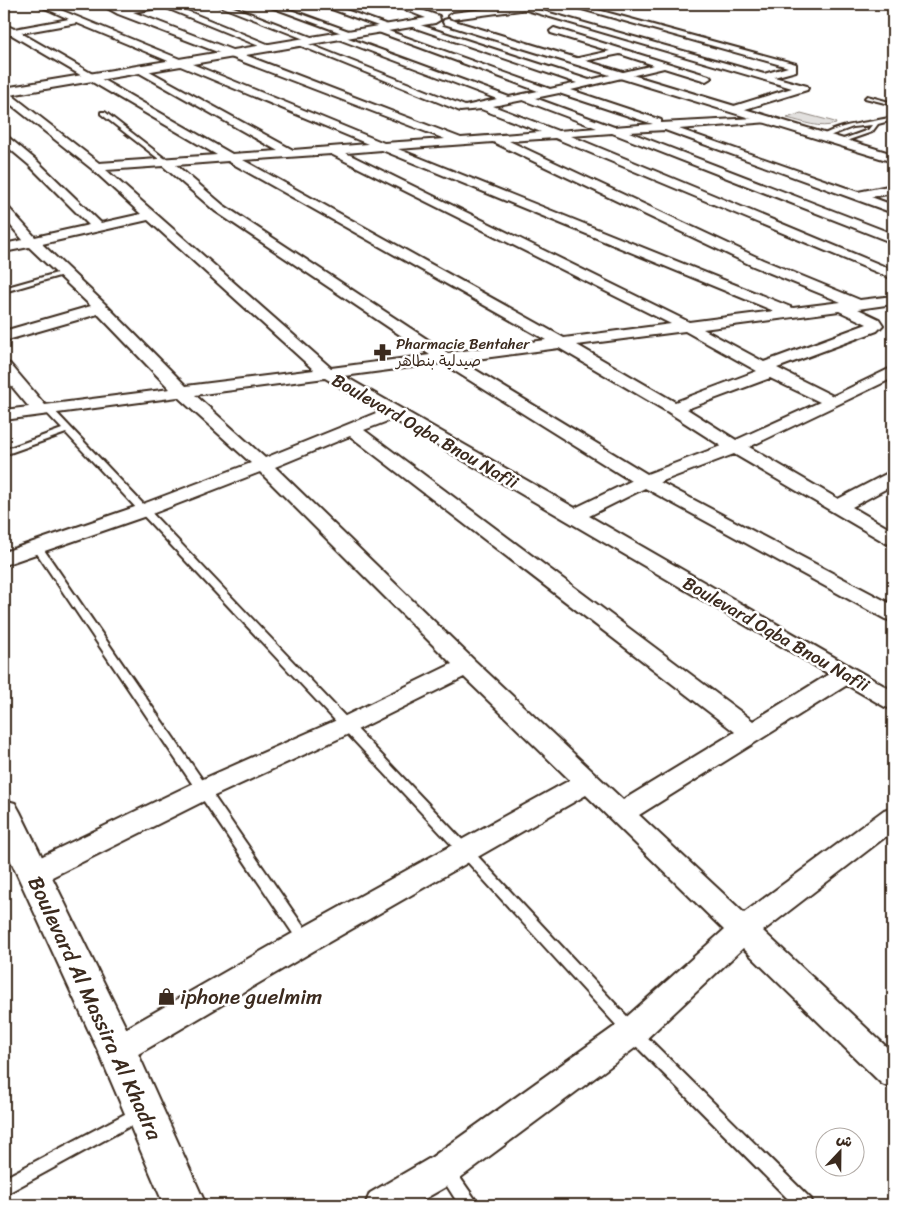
<svg xmlns="http://www.w3.org/2000/svg" width="897" height="1209" viewBox="0 0 897 1209" font-family="Sriracha,'Playpen Sans Arabic',sans-serif">
  <style>
    .green { fill: #e2e0de; stroke: #8e857e }
    .lines { fill: none; stroke-linecap: round; stroke-linejoin: round }
    .service-casing { stroke: #3b2a1e; stroke-width: 4 }
    .minor-casing { stroke: #3b2a1e; stroke-width: 4 }
    .tertiary-casing { stroke: #3b2a1e; stroke-width: 4 }
    .service { fill: #fff; fill-rule: evenodd }
    .minor { fill: #fff; fill-rule: evenodd }
    .tertiary { fill: #fff; fill-rule: evenodd }
    .labels { text-anchor: middle; dominant-baseline: central; stroke-width: 5; stroke-linejoin: round; paint-order: stroke }
    .far-poi-label { font-size: 15px; fill: #3b2a1e; stroke: #fff; text-anchor: start }
    .street-label { font-size: 18px; fill: #3b2a1e; stroke: #fff }
    .near-poi-label { font-size: 21px; fill: #3b2a1e; stroke: #fff; text-anchor: start }
    .near-street-label { font-size: 21px; fill: #3b2a1e; stroke: #fff }
  </style>
  <rect width="100%" height="100%" fill="#fff"/>
  <filter id="ink" filterUnits="userSpaceOnUse"><feTurbulence type="fractalNoise" baseFrequency=".02" numOctaves="2"/><feDisplacementMap in="SourceGraphic" scale="10" xChannelSelector="R" yChannelSelector="G"/><feConvolveMatrix kernelMatrix="1 2 1 2 8 2 1 2 1" color-interpolation-filters="sRGB"/></filter>
  <g filter="url(#ink)">
    <path class="green" d="M801,113L835,122L836,124C819,129 804,122 787,118Z"/>
    <g class="lines">
      <defs>
        <g id="service">
          <path d="M867,96L893,103V105L865,98Z"/>
          <path d="M101,112H105L168,161V163H164L101,114Z"/>
          <path d="M893,117V120L878,124L872,132L843,142L838,141L868,130L872,125L853,127L824,138L821,136C843,123 870,123 893,117Z"/>
          <path d="M64,271L67,273L66,274L4,292V288Z"/>
          <path d="M45,407H51L470,848L637,1027L811,1199L813,1205H794L627,1037L462,856L66,433L4,455V450L62,429L45,411Z"/>
          <path d="M37,543L40,544L310,936L312,940L310,944L305,946L300,944L32,546Z"/>
          <path d="M138,1107L143,1109L146,1114L143,1119L4,1195V1178Z"/>
          <path d="M446,1164L452,1166L475,1199L477,1205H459L438,1172L440,1166Z"/>
        </g>
        <g id="minor">
          <path d="M4,4H15L4,7Z"/>
          <path d="M36,4H46L384,143L445,139L118,14L100,4C110,3 119,9 127,8C142,7 155,4 170,4L277,48L272,51L269,50L164,7L133,12L461,138L541,132L481,109L460,111L294,43L298,40L301,41L465,106L497,99L333,37L334,35H340L509,97L538,91L373,30L380,28L550,89L577,83L407,25L414,23L589,80L654,65L620,54L574,63V59L610,51L551,33L550,31L554,28L709,76L711,78L706,81L664,68L571,90L661,120V123L773,117L774,119L769,122L679,129L858,192L893,185V193L871,197L893,205V213L665,130L629,132L893,234V243L612,133L571,136L893,270V279L555,138L509,141L763,260L860,300L893,296V304L858,309L879,319L883,325L877,331L777,368L833,396L893,367V378L749,447L838,499L886,474L893,473V485L852,507L893,531V545L886,543L734,454L660,482L893,605V621L885,619L645,488L589,516L893,691V709L885,707L847,685L639,815L744,913L884,810L893,807V831L763,931L893,1053V1089L882,1084L743,948L643,1042L456,1181L414,1205H365L370,1193L432,1157L621,1022L724,930L586,795L315,950L128,1060L117,1064L106,1060L101,1050L106,1040L295,932L570,780L464,677L353,732L212,797L44,881L34,884L24,881L20,873L24,865L194,783L337,720L452,664L260,472L149,515L4,565V552L135,507L251,463L178,397L4,420V410L29,407L4,377V362L10,364L45,405L170,389L98,314L4,341V331L91,306L29,247L4,252V244L23,240L4,218V206L8,207L35,237L89,225L29,165L4,144V136L8,137L37,161L101,223L141,214L92,169L4,99V91L8,92L99,163L217,155L12,35H5L4,24L14,29L69,19ZM77,23L368,144L293,150L142,67H136V71L278,151L232,154L21,33ZM559,93L653,124L614,127L535,98ZM523,100L597,128L558,131L493,106ZM493,142L753,266L841,302L793,308L398,149ZM382,150L774,311L689,322L346,153ZM331,154L671,324L564,338L243,160ZM228,161L546,340L448,353L223,205L176,165ZM163,166L215,211L430,355L331,368L106,170ZM148,220L314,370L186,386L106,305L42,244ZM839,311L867,324L764,362L703,329ZM685,331L757,371L675,402L577,345ZM559,348L668,412L721,446L647,474L461,361ZM442,363L631,481L575,508L344,376ZM325,378L381,411L265,458L195,395ZM770,378L820,402L736,440L687,409ZM393,419L829,674L753,721L364,430ZM350,436L735,732L623,800L475,661L275,467Z"/>
          <path d="M215,4H226L319,40L315,43L312,42Z"/>
          <path d="M263,4H274L357,34L350,36Z"/>
          <path d="M318,4H329L396,28L389,30Z"/>
          <path d="M506,4H518L764,74L788,67L564,4H576L796,64V71L774,77L807,86L808,88L807,90L739,111H731L730,109L731,107L792,88Z"/>
        </g>
        <g id="tertiary">
          <path d="M390,4H404L439,16L440,20L435,23L4,96V88L426,18Z"/>
          <path d="M522,4H548L543,7L453,19L448,16L453,13Z"/>
          <path d="M448,19L893,154V162L444,24L443,22L444,20Z"/>
          <path d="M4,800L15,803L20,812L131,1038L206,1205H164L99,1053L4,846Z"/>
        </g>
      </defs>
      <use href="#service" class="service-casing"/>
      <use href="#minor" class="minor-casing"/>
      <use href="#tertiary" class="tertiary-casing"/>
      <use href="#service" class="service"/>
      <use href="#minor" class="minor"/>
      <use href="#tertiary" class="tertiary"/>
    </g>
  </g>
  <defs>
    <symbol id="pharmacy-bare" viewBox="-9 -9 18 18"><path d="M-2-6h4v4h4v4h-4v4h-4v-4h-4v-4h4Z" fill="#3b2a1e" stroke="#fff" stroke-width="2.5" paint-order="stroke"/></symbol>
    <symbol id="shop-bare" viewBox="-9 -9 18 18"><path d="M-5-2.5h2.3a2.7 3.5 0 0 1 5.4 0H5L5.5 6h-11ZM-1.5-2.5h3a1.5 2.3 0 0 0-3 0Z" fill="#3b2a1e" stroke="#fff" stroke-width="2.5" paint-order="stroke"/></symbol>
  </defs>
  <g fill-rule="evenodd">
    <use href="#pharmacy-bare" x="370" y="340" width="25" height="25"/>
    <use href="#shop-bare" x="154" y="984" width="25" height="25"/>
  </g>
  <g class="labels">
    <g class="far-poi-label">
      <text x="396" y="344">Pharmacie Bentaher<tspan x="396" dy="17">صيدلية بنطاهر</tspan></text>
    </g>
    <g class="street-label">
      <text transform="translate(425 431) rotate(30)">Boulevard Oqba Bnou Nafii</text>
      <text transform="translate(776 634) rotate(30)">Boulevard Oqba Bnou Nafii</text>
    </g>
    <g class="near-poi-label">
      <text x="180" y="997">iphone guelmim</text>
    </g>
    <g class="near-street-label">
      <text transform="translate(95 1008) rotate(65)">Boulevard Al Massira Al Khadra</text>
    </g>
  </g>
  <rect width="897" height="1209" fill="none" stroke="#fff" stroke-width="20"/>
  <rect x="10" y="10" width="877" height="1189" fill="none" stroke="#3b2a1e" stroke-width="2" filter="url(#ink)"/>
  <g transform="translate(840 1152) rotate(22)"><circle r="24" fill="#ffffff" stroke="#b1aaa5"/>
  <path d="M0-4L9 19L0 12L-9 19Z" fill="#3b2a1e"/>
  <text y="-8" font-size="14" font-weight="bold" text-anchor="middle" fill="#3b2a1e">ش</text>
  </g>
</svg>
